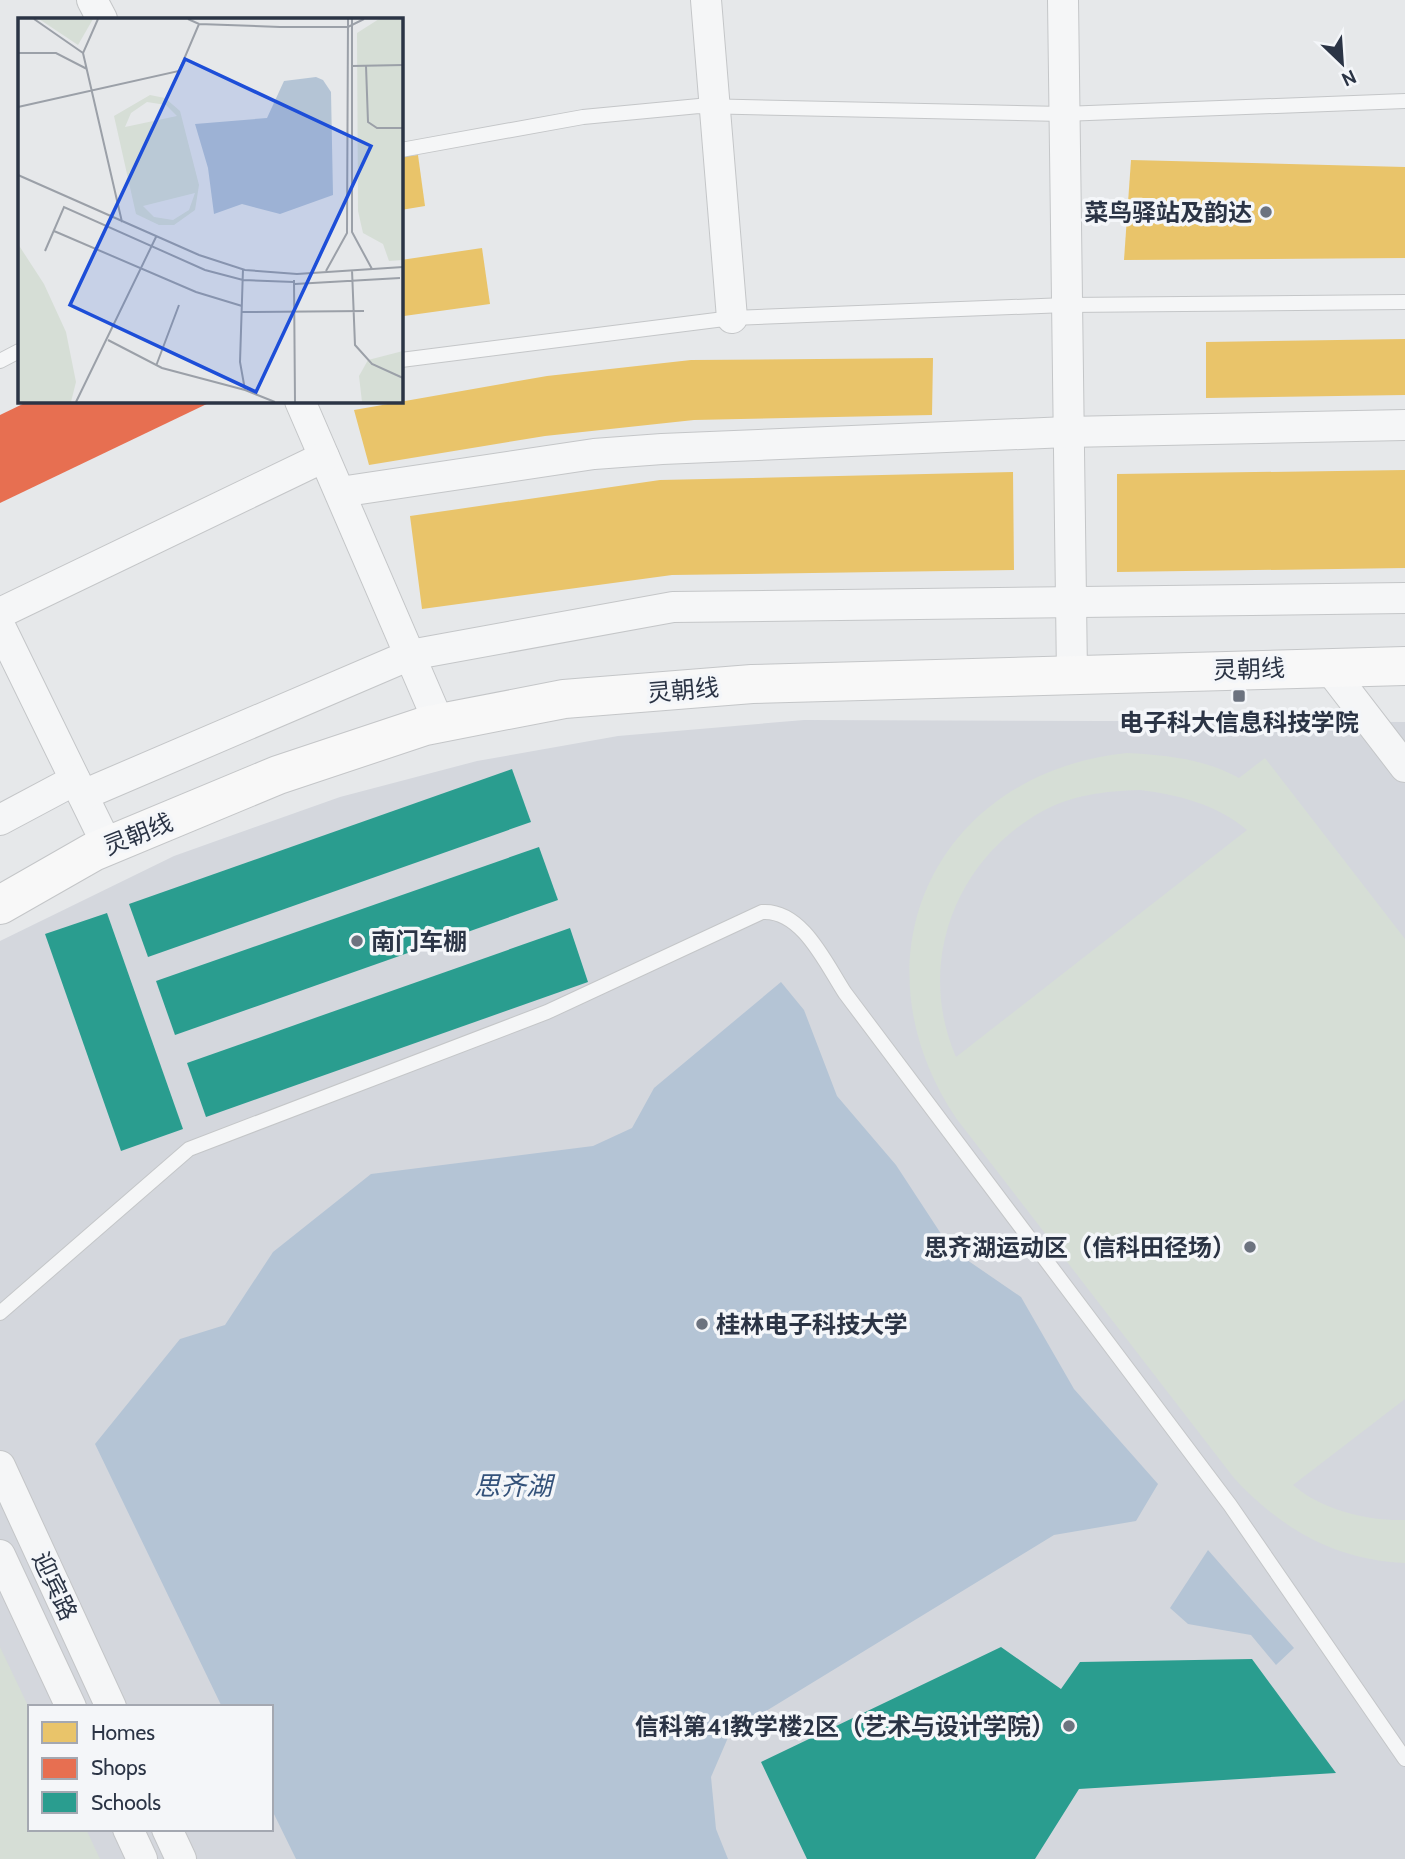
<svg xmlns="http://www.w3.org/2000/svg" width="1405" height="1859" viewBox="0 0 1405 1859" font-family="Cabin,'Noto Sans SC',sans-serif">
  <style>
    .built { fill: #d4d7dd; fill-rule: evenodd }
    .green { fill: #d6ded6; fill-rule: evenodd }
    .water { fill: #b4c4d5 }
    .homes { fill: #e9c46a }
    .shops { fill: #e76f51 }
    .schools { fill: #2a9d8f }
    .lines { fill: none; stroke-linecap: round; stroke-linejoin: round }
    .lane-casing { stroke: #c4c6c8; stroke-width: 16 }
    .street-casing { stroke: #c4c6c8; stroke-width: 32 }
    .secondary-casing { stroke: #c4c6c8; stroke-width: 40 }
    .lane { stroke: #f5f6f7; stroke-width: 14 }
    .street { stroke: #f5f6f7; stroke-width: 30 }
    .secondary { stroke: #f8f8f8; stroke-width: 38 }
    .poi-dot { fill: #6c737f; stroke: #f4f6f9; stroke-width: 2.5 }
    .labels { text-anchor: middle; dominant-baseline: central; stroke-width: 7; stroke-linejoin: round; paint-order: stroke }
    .poi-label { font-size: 24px; font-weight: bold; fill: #2b3445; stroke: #f4f6f9; text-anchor: end }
    .street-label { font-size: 24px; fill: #2b3445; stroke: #f4f6f9 }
    .water-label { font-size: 26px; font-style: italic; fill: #34527a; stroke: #f4f6f9 }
    .inset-road { fill: none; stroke: #9ba0a8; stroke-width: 2 }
    .view { fill: #1d4ed8; fill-opacity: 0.15; stroke: #1d4ed8; stroke-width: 3.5 }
    .inset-edge { fill: none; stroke: #2b3445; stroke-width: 3.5 }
  </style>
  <rect width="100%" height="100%" fill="#e6e8ea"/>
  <path class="built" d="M804,720L1405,722V1859H0V941L174,856L340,797L477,761L618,736ZM30,1707H271V1829H30Z"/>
  <g class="green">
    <path d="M1127,753C1166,755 1205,759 1239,778L1265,758L1405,939V1399L1293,1485C1322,1510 1367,1521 1405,1520V1563C1335,1560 1281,1529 1234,1478L956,1118C849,958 935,773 1127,753ZM1140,790C1179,795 1216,804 1247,830L956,1057C916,965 954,861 1041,812C1071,795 1106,791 1140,790Z"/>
    <path d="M0,1647L30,1710V1829H86L100,1859H0Z"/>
  </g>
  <g class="water">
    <path d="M781,982L804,1010L837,1096L896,1165L951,1249L1021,1297L1074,1389L1158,1484L1136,1521L1054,1535L730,1733L711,1777L716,1829L728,1859H296L271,1808V1707H222L95,1444L180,1339L225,1325L273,1252L371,1174L593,1146L632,1128L654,1088Z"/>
    <path d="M1208,1550L1294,1648L1276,1665L1251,1635L1188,1624L1170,1608Z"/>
  </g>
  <g class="homes">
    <path d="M418,155L425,206L401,210V157Z"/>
    <path d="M1131,160L1405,167V258L1124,260Z"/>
    <path d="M482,248L490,304L404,316L401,260Z"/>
    <path d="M1405,339V395L1206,398V342Z"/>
    <path d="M933,358L932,415L694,420L545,436L369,465L354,410L547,376L691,360Z"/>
    <path d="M1405,470V568L1117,572V474Z"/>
    <path d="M1013,472L1014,570L672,575L422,609L410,516L660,480Z"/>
  </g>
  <path class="shops" d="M29,401H213L0,503V415Z"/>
  <g class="schools">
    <path d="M512,769L531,822L148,957L129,904Z"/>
    <path d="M539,847L558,900L175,1035L156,981Z"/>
    <path d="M107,913L183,1129L121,1151L45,934Z"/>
    <path d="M570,928L588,982L206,1117L187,1063Z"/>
    <path d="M1001,1647L1061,1689L1080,1662L1252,1659L1336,1773L1079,1789L1035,1859H807L761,1762Z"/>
  </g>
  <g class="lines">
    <defs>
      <g id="lane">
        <path d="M401,150L583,117L699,106L1063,114L1405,101"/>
        <path d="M401,360L732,318L1066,305L1405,302"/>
        <path d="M0,361L19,351"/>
        <path d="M0,1313L189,1149L547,1012L762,912C802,909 826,964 845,993L1230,1505L1405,1759"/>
      </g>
      <g id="street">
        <path d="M92,0L102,19"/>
        <path d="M706,0L732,318"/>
        <path d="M1063,0L1072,675"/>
        <path d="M300,401L439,723"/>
        <path d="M340,492L594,454L662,449L1067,432L1405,425"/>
        <path d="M0,613L324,457"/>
        <path d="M0,626L108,847"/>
        <path d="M1328,667L1405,767"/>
        <path d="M83,795L410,655L673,607L1405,598"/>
        <path d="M0,820L75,780"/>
        <path d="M0,1466L111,1707"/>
        <path d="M0,1555L71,1707"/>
        <path d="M128,1829L142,1859"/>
        <path d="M167,1829L181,1859"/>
      </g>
      <path id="secondary" d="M0,905L93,852L278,775L425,726L564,699L752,684L1405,666"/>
    </defs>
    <use href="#lane" class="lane-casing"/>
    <use href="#street" class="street-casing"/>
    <use href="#secondary" class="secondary-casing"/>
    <use href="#lane" class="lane"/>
    <use href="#street" class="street"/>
    <use href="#secondary" class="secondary"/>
  </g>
  <g class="poi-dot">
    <circle cx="1266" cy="212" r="7"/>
    <rect x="1232" y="689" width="14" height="14" rx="3.5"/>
    <circle cx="357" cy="941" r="7"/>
    <circle cx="1250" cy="1247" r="7"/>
    <circle cx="702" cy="1324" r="7"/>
    <circle cx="1069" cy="1726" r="7"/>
  </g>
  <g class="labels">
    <g class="poi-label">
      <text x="1252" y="212">菜鸟驿站及韵达</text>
      <text x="1239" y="722" text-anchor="middle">电子科大信息科技学院</text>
      <text x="371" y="941" text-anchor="start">南门车棚</text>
      <text x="1236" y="1247">思齐湖运动区（信科田径场）</text>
      <text x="716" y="1324" text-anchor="start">桂林电子科技大学</text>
      <text x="1055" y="1726">信科第41教学楼2区（艺术与设计学院）</text>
    </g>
    <g class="street-label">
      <text transform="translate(1249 669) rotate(-2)">灵朝线</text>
      <text transform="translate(683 690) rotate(-5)">灵朝线</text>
      <text transform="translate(138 834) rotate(-22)">灵朝线</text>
      <text transform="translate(55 1586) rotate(65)">迎宾路</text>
    </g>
    <g class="water-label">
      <text x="513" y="1486">思齐湖</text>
    </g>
  </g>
  <g transform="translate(18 18)">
    <rect width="385" height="385" fill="#e6e8ea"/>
    <path d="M21,1H75L60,27ZM361,1H385V242L371,243L365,226L345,215L340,193L339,15ZM132,77L147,80L162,93L181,167L177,192L156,207H141L118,196L96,98ZM129,84L148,87L159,98L107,109L113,95ZM177,175L171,192L155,202L136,199L125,188ZM0,226L26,266L48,314L58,364L53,384H0ZM385,333V384H344L341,358L350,342Z" fill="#d6ded6" fill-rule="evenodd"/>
    <path d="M298,59L305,62L313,74L315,177L262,196L224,186L196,196L190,150L177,106L249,100L266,63Z" fill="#b4c4d5"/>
    <path class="inset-road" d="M16,1L65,35M80,1L65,35L104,204M170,1L181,6L262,9H330L346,1M334,1V214L354,251M0,35H38L69,51M334,48L385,47M348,48L350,104L359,110H385M0,89L161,53L181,6M0,157L181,237L227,252L279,256L385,249M36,213L178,274L224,288M27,233L46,189L187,252L225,262L276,264M225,251L222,344L227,372L257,384M334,252L337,327L354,346L385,360M308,253L329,215L330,1M276,262L277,384M277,266L382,260M224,294L346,293M90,322L144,350L227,372M138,348L161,287M58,384L138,219"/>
    <path class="view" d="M167,41L353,128L238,374L52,287Z"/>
    <rect width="385" height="385" class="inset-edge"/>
  </g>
  <rect x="28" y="1705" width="245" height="126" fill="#f4f6f9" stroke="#a4a8b1" stroke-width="2"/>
  <rect x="42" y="1722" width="35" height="21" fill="#e9c46a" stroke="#a4a8b1" stroke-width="2"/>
  <text x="91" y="1740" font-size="21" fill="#2b3445">Homes</text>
  <rect x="42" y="1758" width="35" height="21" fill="#e76f51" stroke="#a4a8b1" stroke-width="2"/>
  <text x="91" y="1775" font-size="21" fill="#2b3445">Shops</text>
  <rect x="42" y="1792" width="35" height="21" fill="#2a9d8f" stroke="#a4a8b1" stroke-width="2"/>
  <text x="91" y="1810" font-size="21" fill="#2b3445">Schools</text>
  <g transform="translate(1342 63) rotate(155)" stroke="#f4f6f9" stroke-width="5" paint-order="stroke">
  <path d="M0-5L12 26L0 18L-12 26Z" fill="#2b3445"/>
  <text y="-10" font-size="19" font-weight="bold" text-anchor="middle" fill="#2b3445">N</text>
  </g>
</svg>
